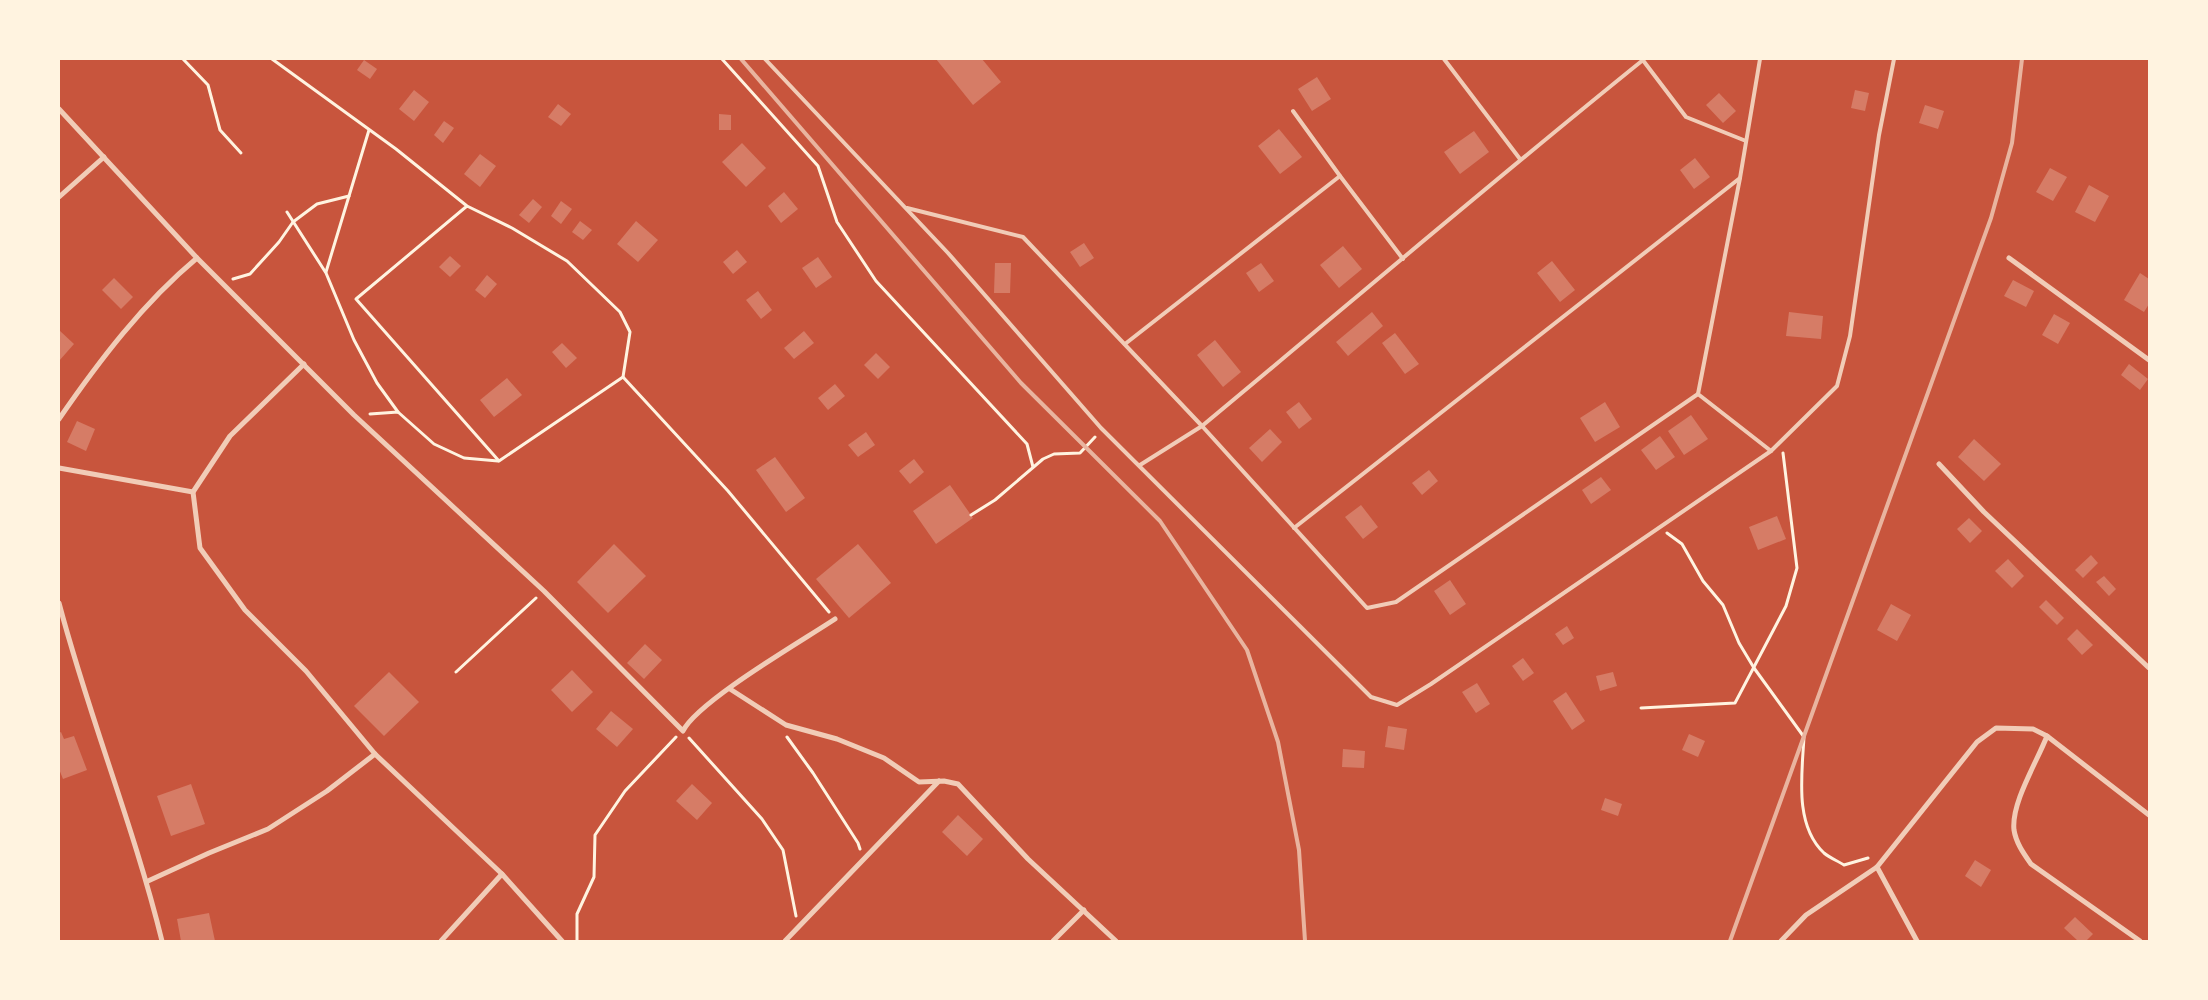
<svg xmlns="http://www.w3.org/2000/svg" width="2208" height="1000" viewBox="0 0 2208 1000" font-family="Ubuntu,sans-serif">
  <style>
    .building { fill: #d67c66 }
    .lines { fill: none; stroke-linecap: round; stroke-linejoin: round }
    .path { stroke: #fff3e0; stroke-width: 3 }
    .service { stroke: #f1ccb7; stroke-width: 4 }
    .minor { stroke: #f1ccb7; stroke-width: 5 }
    .rail { stroke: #e9b49f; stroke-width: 4 }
  </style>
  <rect width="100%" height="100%" fill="#c8553d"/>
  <g class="building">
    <path d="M936,59H982L1001,82L973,105Z"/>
    <path d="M364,60L377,69L370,79L357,70Z"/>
    <path d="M1317,77L1331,99L1312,111L1298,89Z"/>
    <path d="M414,90L429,102L414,121L399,109Z"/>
    <path d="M1855,90L1869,93L1865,111L1851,108Z"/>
    <path d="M1719,93L1736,111L1723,123L1706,105Z"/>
    <path d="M558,104L571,114L561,126L548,117Z"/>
    <path d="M1925,105L1944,111L1938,129L1919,123Z"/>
    <path d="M719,114L731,115V130H719Z"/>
    <path d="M444,121L454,128L443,143L434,135Z"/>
    <path d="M1279,129L1302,157L1280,174L1258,146Z"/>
    <path d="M1474,131L1489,152L1460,174L1444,152Z"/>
    <path d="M742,143L766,168L746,187L722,162Z"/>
    <path d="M480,154L496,166L480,187L464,174Z"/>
    <path d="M1695,158L1710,177L1694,189L1680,170Z"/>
    <path d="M2050,168L2067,177L2053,201L2036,192Z"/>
    <path d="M2089,185L2109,196L2095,222L2075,212Z"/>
    <path d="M784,192L798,209L781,223L768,206Z"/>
    <path d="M533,199L542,207L529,223L519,215Z"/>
    <path d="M561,201L572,209L561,224L551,216Z"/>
    <path d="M580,221L592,230L583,240L572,232Z"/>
    <path d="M636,221L658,240L638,262L617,244Z"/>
    <path d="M1084,243L1094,258L1080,267L1070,252Z"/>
    <path d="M1343,246L1362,269L1339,288L1320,265Z"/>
    <path d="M737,250L747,262L733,274L723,262Z"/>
    <path d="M450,256L461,266L450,277L439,267Z"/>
    <path d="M818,257L832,277L816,288L802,268Z"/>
    <path d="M1552,261L1575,290L1560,302L1537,273Z"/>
    <path d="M995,263H1011L1010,293H994Z"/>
    <path d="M1261,263L1274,281L1259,292L1246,273Z"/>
    <path d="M2140,273L2149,279V304L2144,312L2124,300Z"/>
    <path d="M487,275L497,284L485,298L475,290Z"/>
    <path d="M114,278L133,297L121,309L102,290Z"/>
    <path d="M2013,280L2034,291L2026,307L2004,296Z"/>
    <path d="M758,291L772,310L761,319L746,300Z"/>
    <path d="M1372,312L1383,326L1348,356L1336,342Z"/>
    <path d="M1789,312L1823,316L1821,339L1786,336Z"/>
    <path d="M2054,314L2070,323L2058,344L2042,335Z"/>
    <path d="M59,330L74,344L59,361Z"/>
    <path d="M804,331L814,343L794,359L784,348Z"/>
    <path d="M1395,333L1419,364L1405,374L1382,343Z"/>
    <path d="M1215,340L1241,372L1223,387L1197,355Z"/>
    <path d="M562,343L577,358L566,368L552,352Z"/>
    <path d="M876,353L890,367L878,379L864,365Z"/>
    <path d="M2129,364L2148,379L2140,390L2121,375Z"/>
    <path d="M507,378L522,395L494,417L480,400Z"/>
    <path d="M835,384L845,396L828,410L818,398Z"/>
    <path d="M1299,402L1312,419L1299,429L1286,412Z"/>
    <path d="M1605,402L1620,427L1595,442L1580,418Z"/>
    <path d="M1691,415L1708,439L1684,455L1668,431Z"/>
    <path d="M77,421L95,429L86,451L67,442Z"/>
    <path d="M1270,429L1282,442L1262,462L1249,448Z"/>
    <path d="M866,432L875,445L858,457L848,445Z"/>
    <path d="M1660,436L1675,457L1656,470L1641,450Z"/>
    <path d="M1974,439L2001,464L1984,481L1958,457Z"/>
    <path d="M775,457L805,498L786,512L756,470Z"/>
    <path d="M914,459L924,472L910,484L899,471Z"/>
    <path d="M1429,470L1438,481L1422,495L1412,483Z"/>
    <path d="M1601,477L1611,490L1591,504L1582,490Z"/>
    <path d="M950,485L973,518L936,544L913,511Z"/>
    <path d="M1361,505L1378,527L1363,539L1345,517Z"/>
    <path d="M1777,516L1786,539L1758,550L1749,527Z"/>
    <path d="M1969,518L1982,531L1970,543L1957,529Z"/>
    <path d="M614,544L646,576L608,613L577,582Z"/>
    <path d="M858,544L891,583L849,618L816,579Z"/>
    <path d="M2091,555L2098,563L2083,578L2075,570Z"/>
    <path d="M2008,559L2024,576L2012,588L1995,571Z"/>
    <path d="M2104,576L2116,589L2109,596L2096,582Z"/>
    <path d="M1450,580L1466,604L1450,615L1434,591Z"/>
    <path d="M2046,600L2064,618L2057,625L2039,607Z"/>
    <path d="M1891,604L1911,615L1897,641L1877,630Z"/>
    <path d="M1567,626L1574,638L1563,645L1555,634Z"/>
    <path d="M2077,629L2093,645L2082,655L2067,639Z"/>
    <path d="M645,644L662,660L644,679L627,663Z"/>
    <path d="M1523,658L1534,673L1523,681L1512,666Z"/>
    <path d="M572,670L593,692L572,712L551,690Z"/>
    <path d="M389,672L419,702L384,736L354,706Z"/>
    <path d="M1613,672L1617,686L1600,691L1596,676Z"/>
    <path d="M1477,683L1490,704L1476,713L1462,692Z"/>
    <path d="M1566,692L1585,721L1572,730L1553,701Z"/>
    <path d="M611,711L633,729L617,747L596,729Z"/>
    <path d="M1388,726L1407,729L1404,750L1385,747Z"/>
    <path d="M61,732L64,739L74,736L87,770L63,779L59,769V733Z"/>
    <path d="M1689,734L1705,741L1698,757L1682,750Z"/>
    <path d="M1343,749L1365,751L1364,768L1342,767Z"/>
    <path d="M191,784L205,824L171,836L157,796Z"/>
    <path d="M692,784L712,803L697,820L676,801Z"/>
    <path d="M1605,798L1622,804L1618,816L1601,810Z"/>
    <path d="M958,815L983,839L967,856L942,832Z"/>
    <path d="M1975,860L1991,870L1981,887L1965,876Z"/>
    <path d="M209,913L215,941H181L177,919Z"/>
    <path d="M2075,917L2093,934L2086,941H2078L2064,928Z"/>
  </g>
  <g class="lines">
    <g class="path">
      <path d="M183,59L208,85L220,130L241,153"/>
      <path d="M272,59L396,149L467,206L512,228L567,261L620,312L630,332L623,377L499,461L356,299L467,206"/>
      <path d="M722,59L818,166L837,222L876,281L1027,444L1033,467"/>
      <path d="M287,212L326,273L354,340L377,383L398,412"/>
      <path d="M326,272L369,130"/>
      <path d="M233,279L250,274L279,242L293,222L317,204L349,196"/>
      <path d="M623,377L728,491L829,612"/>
      <path d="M370,414L398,412L434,444L464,458L498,461"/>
      <path d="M971,515L995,500L1043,459L1054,454L1080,453L1095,437"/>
      <path d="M1667,533L1682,544L1703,581L1723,605L1739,643L1754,668L1804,737C1802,774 1794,825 1824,853C1830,858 1838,861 1844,865L1868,858"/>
      <path d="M456,672L536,598"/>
      <path d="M1641,708L1735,703L1786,606L1797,568L1783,453"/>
      <path d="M787,737L813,773L858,843L860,849"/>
      <path d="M689,738L762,819L783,850L796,916"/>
      <path d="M577,941V914L594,877L595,835L625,791L676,737"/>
    </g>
    <g class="service">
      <path d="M765,59L948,253L1101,428L1371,697L1397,705L1431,684L1771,451L1837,386L1850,336L1879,135L1894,59"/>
      <path d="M1444,59L1520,159"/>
      <path d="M1642,59L1686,117L1746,141"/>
      <path d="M1760,59L1740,178L1698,394L1771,451"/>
      <path d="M1643,60C1494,180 1349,304 1202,426L1367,608L1396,602L1698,394"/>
      <path d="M1293,111L1340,176L1403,259"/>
      <path d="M907,208L1023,237L1202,426L1140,465"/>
      <path d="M1125,344L1340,176"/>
      <path d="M1294,528L1740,178"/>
    </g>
    <g class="minor">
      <path d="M59,109L197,258L354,415L544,591L683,731C698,701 802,641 835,619"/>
      <path d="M59,197L104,157"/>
      <path d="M2009,258L2149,360"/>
      <path d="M304,364L230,436L193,492L200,548L245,610L306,671L375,754L502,874L562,941"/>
      <path d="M59,419C99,361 143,303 197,258"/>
      <path d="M1939,464L1984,512L2149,668"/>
      <path d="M59,468L193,492"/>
      <path d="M59,603C89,717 134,827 162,941"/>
      <path d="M730,689L786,725L837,739L884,758L919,782L944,781L958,784L1028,859L1116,941"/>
      <path d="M2047,736C2037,762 2011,803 2014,830C2016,843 2024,854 2031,864L2140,941"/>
      <path d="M1877,867L1917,941"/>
      <path d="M148,881L209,853L268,829L327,791L375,754"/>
      <path d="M441,941L502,874"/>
      <path d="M785,941L939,781"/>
      <path d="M1053,941L1084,910"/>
      <path d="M1781,941L1806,915L1877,867L1977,742L1996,728L2033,729L2047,736L2149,815"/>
    </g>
    <g class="rail">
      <path d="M741,59L1021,383L1160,521L1247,650L1278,742L1299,850L1305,941"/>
      <path d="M1730,941L1991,218L2012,143L2022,59"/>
    </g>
  </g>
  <rect width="2208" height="1000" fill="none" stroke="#fff3e0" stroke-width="120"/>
</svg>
